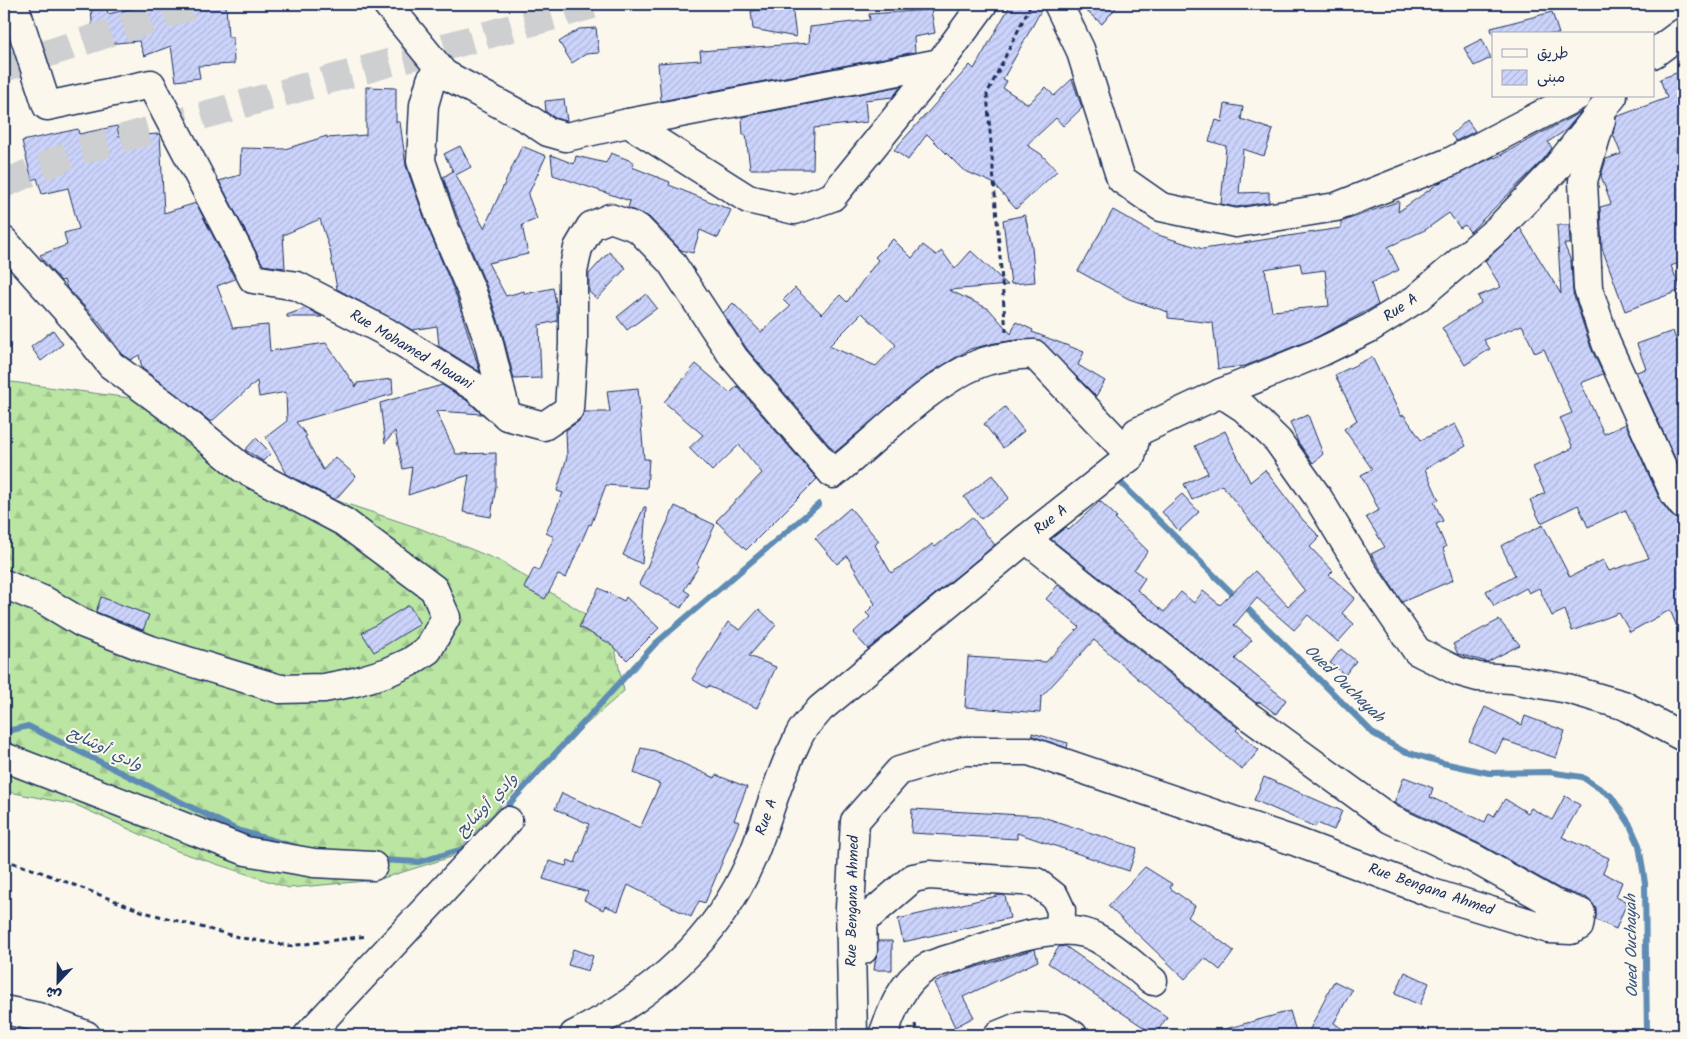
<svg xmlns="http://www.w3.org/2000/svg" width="1687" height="1039" viewBox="0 0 1687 1039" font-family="Kalam,'Playpen Sans Arabic',sans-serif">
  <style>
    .forest { fill: url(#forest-firs); stroke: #6b8a80 }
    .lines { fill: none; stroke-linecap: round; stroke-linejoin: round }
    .stream { stroke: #5f8cb4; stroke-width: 6 }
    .building { fill: url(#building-hatch); stroke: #1b2f5e; fill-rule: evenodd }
    .highway-tunnel { stroke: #cecfd0; stroke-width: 28; stroke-dasharray: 28 14; stroke-linecap: butt }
    .minor-casing { stroke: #1b2f5e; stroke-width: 31 }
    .path { stroke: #1b2f5e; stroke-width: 3; stroke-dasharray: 5 4; stroke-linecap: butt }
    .minor { stroke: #fbf7ec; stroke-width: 28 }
    .labels { text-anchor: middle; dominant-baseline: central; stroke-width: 4; stroke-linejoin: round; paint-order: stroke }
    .street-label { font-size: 15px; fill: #1b2f5e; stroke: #fbf7ec }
    .water-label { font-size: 16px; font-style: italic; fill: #375682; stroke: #fbf7ec }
  </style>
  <defs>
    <pattern id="forest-firs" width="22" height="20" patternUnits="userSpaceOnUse" patternTransform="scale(1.25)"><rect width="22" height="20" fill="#bbe5a2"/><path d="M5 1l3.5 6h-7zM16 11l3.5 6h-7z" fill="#a0c58e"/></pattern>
    <pattern id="building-hatch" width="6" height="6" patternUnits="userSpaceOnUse" patternTransform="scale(1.25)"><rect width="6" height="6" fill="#ccd4fc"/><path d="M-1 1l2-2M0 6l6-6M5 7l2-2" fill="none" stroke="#afb6da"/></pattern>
  </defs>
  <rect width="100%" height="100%" fill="#fbf7ec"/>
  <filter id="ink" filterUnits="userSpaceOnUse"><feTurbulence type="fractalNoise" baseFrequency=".02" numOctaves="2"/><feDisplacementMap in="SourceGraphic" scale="10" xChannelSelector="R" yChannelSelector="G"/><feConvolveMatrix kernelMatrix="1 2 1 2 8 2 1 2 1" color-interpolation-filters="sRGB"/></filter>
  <g filter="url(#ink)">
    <path class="forest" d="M4,381L145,400L190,443L233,471L311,492L419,528L500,561L611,630L624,691L540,765L451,857L377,880L289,888L177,851L76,805L4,791Z"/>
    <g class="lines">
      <g class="stream">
        <path d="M1114,476L1374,734L1403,751L1443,763L1489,773L1549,772L1582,777L1611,796L1629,823L1639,845L1645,883L1647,1035"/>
        <path d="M4,732L28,726L237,830L295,847"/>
        <path d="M501,813L656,643L819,504"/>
        <path d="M379,860L419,862L469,847"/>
      </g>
    </g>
    <g class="building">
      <path d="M152,4H226L228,37H233L234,64L198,66L200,78L176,81L171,46L144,56L139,41L94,45L91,10L107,8L108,14Z"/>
      <path d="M1011,4H1043V7L1003,79L1007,81L1003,88L1028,104L1046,87L1054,96L1072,79L1082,108L1063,126L1056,118L1027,145L1041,154L1057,171L1016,209L993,183L963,170L927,134L908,160L894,150L970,65L974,69Z"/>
      <path d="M1078,4H1119L1102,24Z"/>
      <path d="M792,6L796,37L753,29L751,11Z"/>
      <path d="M931,10L935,33L914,37L915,52L661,101L658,63L701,60L700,51L809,43L810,27L870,20L869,14Z"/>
      <path d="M1552,12L1559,34H1492L1491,28Z"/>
      <path d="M596,28L599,53L586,54L572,63L559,42L579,29Z"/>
      <path d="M1482,39L1491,58L1474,66L1464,48Z"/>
      <path d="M1679,72L1683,84V147L1676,149L1683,175V261L1671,266L1681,290L1625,311L1602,248L1600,207L1611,204L1601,176L1606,159L1621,154L1613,134L1616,117L1667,98L1660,79Z"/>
      <path d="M901,86L893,97L865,100L867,122L814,128L813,169H750L746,135H743L742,117Z"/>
      <path d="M366,87L396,88V122H400L406,166L428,228L457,298L480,372L439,346L437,326L412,330L337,289L330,250L320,219L283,235L285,268L263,265L219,181L240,175L241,148L285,149L327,136V138L366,135Z"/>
      <path d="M564,99L567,121L555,118L546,112L545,101Z"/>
      <path d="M1225,104L1243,107L1241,119L1273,130L1264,156L1243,149L1239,193L1269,192V202L1236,207L1221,204L1226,146L1209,141L1216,120L1222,122Z"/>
      <path d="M1581,112L1566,130L1548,142L1552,148L1542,161L1470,232L1465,225L1460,228L1449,213L1425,230L1388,247L1399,270L1371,283L1378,305L1315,338L1245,366L1218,369L1213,323L1168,318V312L1129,299L1078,271L1113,210L1155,234L1203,249L1341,228V222L1399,201L1398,212L1439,183L1494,157L1495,158ZM1300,263L1302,273L1325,270L1329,306L1272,311L1265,269Z"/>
      <path d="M1467,120L1475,131L1456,141L1451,135Z"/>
      <path d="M117,126L119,136L160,134L164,213L196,203L235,279L217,286L233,328L268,325L270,351L326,343L356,387L357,383L392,379L393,394L296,422L307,436L305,437L323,470L335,457L356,476L335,500L287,474L266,437L287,421L286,392L259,397L257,381L211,422L142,368L139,355L130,360L122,354L98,321L67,288L64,280L61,281L43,260L40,255L67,245L64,233L79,229L68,188L42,194L37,178L32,180L22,141L78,129L79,134Z"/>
      <path d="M460,146L471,167L456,175L484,228L522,146L546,156L528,195L537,219L522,225L528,254L488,263L506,296L524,291L525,294L553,288L557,308V321L539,325L541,378L514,379L503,335L487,287L457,216L443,177L453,171L444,154Z"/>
      <path d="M611,153L634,162L632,167L670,182L669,185L731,210L718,238L700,230L693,253L681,250L649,217L628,208L630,201L553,175L551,155L574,164L576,156L606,163Z"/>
      <path d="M1025,215L1032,247L1035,282L1011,284L1003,220Z"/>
      <path d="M1557,225H1569L1570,244H1564L1571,261L1573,293L1591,348L1603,374L1581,383L1604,434L1626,424L1661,502L1671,515L1683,520V641L1670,610L1630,632L1619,613L1572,631L1565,610L1552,616L1539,588L1529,593L1526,588L1494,606L1486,591L1515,575L1501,546L1543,525L1570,577L1603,560L1609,571L1649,558L1625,510L1588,527L1578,505L1541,523L1530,500L1545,493L1533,467L1573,448L1560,418L1572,413L1544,349L1535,353L1522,325L1484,340L1490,349L1465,365L1442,328L1481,303L1478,296L1501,287L1485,261L1520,228L1561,294Z"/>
      <path d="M893,239L912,258L923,245L936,255L942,251L955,269L971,251L1008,285L949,290L989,309L1011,334L1016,322L1033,330L1032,332L1084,352L1078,365L1105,381L1096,396L1040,340L1026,339L995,343L970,349L930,373L835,452L747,349L723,313L733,303L761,332L790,307L783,300L795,288L822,314L840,295L847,302L878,260L875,257ZM862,313L896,345L876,366L829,346Z"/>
      <path d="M609,252L626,268L597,299L589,292V274Z"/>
      <path d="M646,294L657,308L627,330L617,317Z"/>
      <path d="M306,308L322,317H287V315Z"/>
      <path d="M53,330L63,344L41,361L31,347Z"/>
      <path d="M1673,331L1683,359V476L1636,372L1646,369L1637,344Z"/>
      <path d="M1372,357L1401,416L1404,415L1421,440L1455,424L1466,446L1425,469L1439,500L1434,502L1443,521L1436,524L1446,547L1443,548L1453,580L1402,602L1371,554L1385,547L1366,517L1379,510L1361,475L1372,469L1344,429L1357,420L1335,375Z"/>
      <path d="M696,364L730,393L737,386L817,479L746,550L716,521L762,473L739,445L712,471L689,448L703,435L664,402Z"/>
      <path d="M442,385L466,400L482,414L436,411L456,454L496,453V486L491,517L463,512L469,475L408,495L412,467L403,469L395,431L385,443L380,403Z"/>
      <path d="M638,388L644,459H649L647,488L606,485L591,525L589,524L566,578L558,575L545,599L524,588L534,568L539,570L554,537L546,533L563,493L557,491L567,457L566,430L578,422L584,412H610L607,391Z"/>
      <path d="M1005,407L1024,431L1003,448L984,424Z"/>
      <path d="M1308,415L1323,454L1313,463L1298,442L1290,422Z"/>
      <path d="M1225,431L1250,482L1265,470L1303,520L1320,537L1310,547L1333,571L1329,575L1355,598L1342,613L1354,624L1338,642L1308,615L1294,630L1257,598L1234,625L1252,640L1235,659L1286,700L1276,714L1260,702L1256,703L1051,539L1066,527L1069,530L1100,501L1117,517L1115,519L1148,551L1134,570L1145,578L1137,590L1164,612L1181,592L1194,603L1203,591L1220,605L1255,571L1288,606L1305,591L1222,485L1192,500L1184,484L1208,473L1195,446Z"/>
      <path d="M256,438L271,453L263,461L245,450Z"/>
      <path d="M992,475L1009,498L981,519L964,497Z"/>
      <path d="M1182,494L1199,512L1179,531L1162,512Z"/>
      <path d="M675,506L715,525L697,564L699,566L684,590L690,594L681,608L639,584Z"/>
      <path d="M644,507H646L642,564L623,555Z"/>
      <path d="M850,508L879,541L875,545L891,573L912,560L932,544L935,547L972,517L995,545L868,649L853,633L870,617L866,613L875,604L847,556L837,564L815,538Z"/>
      <path d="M1058,585L1238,728L1236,730L1259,750L1242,770L1094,640L1041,697L1040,713L965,707L968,657L1046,662L1079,627L1046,599Z"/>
      <path d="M599,588L624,601L626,597L659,628L627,660L609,643L579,627Z"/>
      <path d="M101,597L149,615L143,630L96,612Z"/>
      <path d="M409,605L420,624L374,652L362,633Z"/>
      <path d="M759,609L776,625L749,656L776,667L757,708L708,686L707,688L692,679L728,622L740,630Z"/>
      <path d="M1499,620L1520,645L1487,662L1458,654L1453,644Z"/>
      <path d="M1341,649L1356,661L1345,675L1330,663Z"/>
      <path d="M1485,707L1522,725L1525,716L1565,731L1556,758L1503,740L1496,753L1469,741Z"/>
      <path d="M1032,733L1068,743L1067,748L1032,736Z"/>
      <path d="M641,748L655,751L715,778L716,775L747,787L734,820L739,822L705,903L699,901L691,917L628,885L618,911L605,906L603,910L584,900L588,892L543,879L549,861L566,866L568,860L575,863L589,824L555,809L562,793L640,828L660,784L634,773Z"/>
      <path d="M1264,777L1342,811L1334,830L1317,823L1315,827L1254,800Z"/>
      <path d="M1404,777L1433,788L1430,797L1485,822L1489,813L1494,816L1505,799L1528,813L1531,808L1552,820L1565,796L1580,805L1562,837L1609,858L1603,873L1622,882L1616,897L1627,902L1616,929L1596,920V908L1587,898L1560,889L1482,845L1398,805L1394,803Z"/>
      <path d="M912,809L1040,816L1137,848L1129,871L1017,833V839L911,833Z"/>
      <path d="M1145,867L1172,884L1170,888L1195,906L1188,917L1234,951L1220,970L1205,958L1185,979L1108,906Z"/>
      <path d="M1001,895L1005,896L1010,918L903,942L898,919Z"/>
      <path d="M878,941H892V970H874Z"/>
      <path d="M1065,946L1167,1017L1155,1035L1048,963L1059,947Z"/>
      <path d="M573,949L593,956L588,971L568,965Z"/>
      <path d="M1035,949L1038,961L963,997L974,1017L955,1027L934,983L954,974Z"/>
      <path d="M1405,972L1429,983L1420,1005L1395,994Z"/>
      <path d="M1334,981L1352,990L1334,1023L1351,1035H1307Z"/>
      <path d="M1290,1011L1297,1035H1222V1030Z"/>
    </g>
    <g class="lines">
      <g class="highway-tunnel">
        <path d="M4,68L197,4"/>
        <path d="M4,184L78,151L596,4"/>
      </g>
      <defs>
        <g id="minor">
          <path d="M14,4L47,106L151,84L253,279L297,286L386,332L475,387L507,416L544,426L569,409L573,344V272L578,248L591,226L610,218L638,228L671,262L734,358L833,474C878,439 925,386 978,364C995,357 1015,355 1034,354L1131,456"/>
          <path d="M387,4L444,74L530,120L548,132L566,137L628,123L748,199L795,210L832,197L940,63L983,4"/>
          <path d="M1058,4L1080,49L1121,179L1161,207L1236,223L1336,207L1450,162L1577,96"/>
          <path d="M1653,54L1683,32"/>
          <path d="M444,74L431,80L424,105L421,161L442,222L472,292L488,340L507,416"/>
          <path d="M1601,120L1583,181L1588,288L1606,343L1674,493L1683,505"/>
          <path d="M628,123L940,63"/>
          <path d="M4,241L76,321L111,365L167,406L242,468L344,522L434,589L446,617L428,650L410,662L388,672L355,682L324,688L280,689L151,650L82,623L45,601L4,584"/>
          <path d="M1221,393L1244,408L1278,441L1317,496L1363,572L1417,651L1457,671L1478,677L1512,679L1568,689L1623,705L1683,737"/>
          <path d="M4,757L246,851L314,863L373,866"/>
          <path d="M863,950L862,922L913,878L929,875L1036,882L1055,897L1061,910L1060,931"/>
          <path d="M4,1010L38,1017L86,1035"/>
          <path d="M308,1035L508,821"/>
          <path d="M574,1035C651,997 717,940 751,860C766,825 775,788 791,753C795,746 798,736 803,729C808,722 815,716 820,709L1026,539L1131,456L1137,432L1221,393L1321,352L1370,328L1416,299L1498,229L1554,171L1613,96"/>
          <path d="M853,1035L850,908L855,821L899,771L964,751H1029L1294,841L1432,893L1549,929L1571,930L1579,926L1581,913L1553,903L1475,859L1390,819L1247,715L1026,539"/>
          <path d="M883,1035C892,1011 901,984 924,969C932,963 946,960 956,957C991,945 1048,923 1085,933C1107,939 1135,967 1153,981"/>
          <path d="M998,1035L1020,1026L1061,1028L1073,1035"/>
        </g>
      </defs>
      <use href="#minor" class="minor-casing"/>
      <g class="path">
        <path d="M1006,332L987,94L1031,4"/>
        <path d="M4,860L38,871L144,912L242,938L289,946L367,936"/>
        <path d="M915,1024L917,1035"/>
      </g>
      <use href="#minor" class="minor"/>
    </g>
  </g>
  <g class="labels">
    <g class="street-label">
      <text transform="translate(1401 308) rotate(-34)">Rue A</text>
      <text transform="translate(411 350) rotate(31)">Rue Mohamed Alouani</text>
      <text transform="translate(1051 520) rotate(-38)">Rue A</text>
      <text transform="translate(767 817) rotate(-70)">Rue A</text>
      <text transform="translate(1431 890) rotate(19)">Rue Bengana Ahmed</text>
      <text transform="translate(853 901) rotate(-89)">Rue Bengana Ahmed</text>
    </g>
    <g class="water-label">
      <text transform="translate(1344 684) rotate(44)">Oued Ouchayah</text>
      <text transform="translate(105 749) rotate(26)">وادي أوشايح</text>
      <text transform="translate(487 805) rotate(-46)">وادي أوشايح</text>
      <text transform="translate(1632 946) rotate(-91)">Oued Ouchayah</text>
    </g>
  </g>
  <rect width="1687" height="1039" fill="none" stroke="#fbf7ec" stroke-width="20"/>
  <rect x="10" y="10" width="1667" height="1019" fill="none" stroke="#1b2f5e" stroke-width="2" filter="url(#ink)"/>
  <rect x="1492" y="32" width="162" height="65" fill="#fbf7ec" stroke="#a1a7b3"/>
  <rect x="1502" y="49" width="25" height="8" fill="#fbf7ec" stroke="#a1a7b3"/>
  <text x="1537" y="58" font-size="15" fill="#1b2f5e">طريق</text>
  <rect x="1502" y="70" width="25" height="15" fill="url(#building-hatch)" stroke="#a1a7b3"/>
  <text x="1537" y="82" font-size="15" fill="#1b2f5e">مبنى</text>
  <g transform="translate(58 982) rotate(202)" stroke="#fbf7ec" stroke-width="4" paint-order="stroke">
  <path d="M0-4L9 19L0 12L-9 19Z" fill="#1b2f5e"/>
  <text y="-8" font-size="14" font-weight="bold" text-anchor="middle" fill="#1b2f5e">ش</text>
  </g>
</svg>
